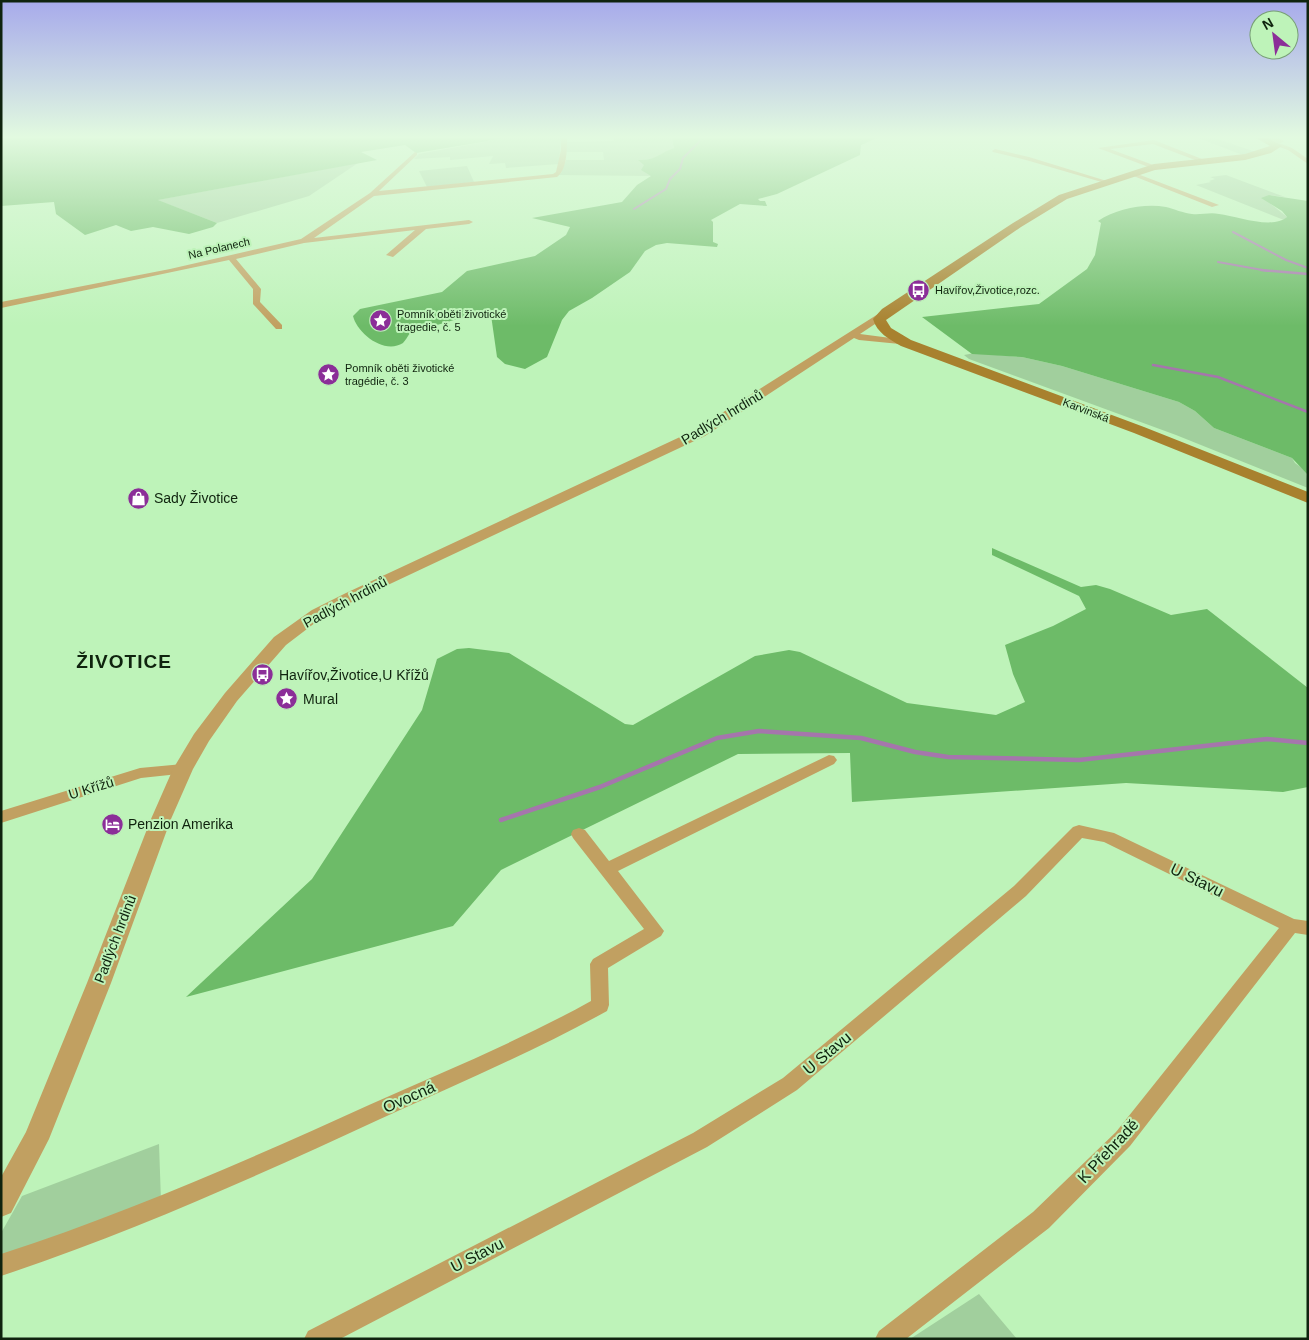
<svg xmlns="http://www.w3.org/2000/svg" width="1309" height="1340" viewBox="0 0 1309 1340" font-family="Arial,sans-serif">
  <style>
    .green { fill: #a1cf9d }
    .forest { fill: #6dbb68 }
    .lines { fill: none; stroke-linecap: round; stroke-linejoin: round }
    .stream-far2 { stroke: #a576ac; stroke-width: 2 }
    .stream-far1 { stroke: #a576ac; stroke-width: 2.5 }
    .stream { stroke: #a576ac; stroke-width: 4.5 }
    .minor { fill: #c1a061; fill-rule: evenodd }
    .tertiary { fill: #c1a061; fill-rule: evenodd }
    .secondary { fill: #a8812e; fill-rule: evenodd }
    .labels { text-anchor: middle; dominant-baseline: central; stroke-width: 4; stroke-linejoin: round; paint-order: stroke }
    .far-street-label { font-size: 11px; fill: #0f230e; stroke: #bef3b9 }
    .far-poi-label { font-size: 11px; fill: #0f230e; stroke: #bef3b9; text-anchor: start }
    .street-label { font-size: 14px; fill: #0f230e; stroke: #bef3b9 }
    .poi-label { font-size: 14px; fill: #0f230e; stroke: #bef3b9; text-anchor: start }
    .near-street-label { font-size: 16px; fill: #0f230e; stroke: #bef3b9 }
    .district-label { font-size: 19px; font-weight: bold; letter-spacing: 1px; fill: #0f230e; stroke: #bef3b9 }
  </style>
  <rect width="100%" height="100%" fill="#bef3b9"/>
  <g class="green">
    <path d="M506,138H561L559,164L506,168L505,163L489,164L493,156L450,160V157L414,159L419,154Z"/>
    <path d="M613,138H672L674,148C657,154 660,160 639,160L645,165L652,176L557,175L561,173L566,160H604L603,152H566L567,142L614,141Z"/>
    <path d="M1198,138H1214L1256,152L1243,155Z"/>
    <path d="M358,163L309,196L217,223L157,200Z"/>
    <path d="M467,166L474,182L427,187L419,171Z"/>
    <path d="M1226,175L1285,197L1269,195L1271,204L1287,217L1284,220L1196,185L1211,182L1209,181L1215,179L1210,177Z"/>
    <path d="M975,353L1022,357L1062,366L1179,402L1195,411L1214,428L1292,458L1295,463L1306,471L1308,488L1176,435L969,359L964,355Z"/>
    <path d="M159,1144L161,1201L1,1259V1233L22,1196Z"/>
    <path d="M979,1294L1017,1339H910Z"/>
  </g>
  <g class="forest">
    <path d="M1,138H506L416,153L405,145L361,152L377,160L158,200L217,223L213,227L189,234L153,227L131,231L116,225L85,235L56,214L54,202L1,206Z"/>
    <path d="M672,138H877L861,145L860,155L777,194L758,199L760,201H765L767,206L740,204L711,220L713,222V242L718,244L717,247L667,243L656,245L645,251L630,272L592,298L569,311L562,320L547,357L525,369L505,364L497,357L491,315L481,312L410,333C408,336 405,341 403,343C384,355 357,333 353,316L360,309L442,292L467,271L535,256L566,235L570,227L532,218L622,202L637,185L651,176L641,170L644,165L638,160C658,160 657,154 674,148Z"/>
    <path d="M1269,195L1308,201V475L1292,458L1214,428L1195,411L1179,402L1062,366L1022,357L972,354L922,317L1039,304L1087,269L1095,255L1101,223L1098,221C1116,209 1144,203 1166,207C1174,209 1183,213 1192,214C1201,215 1210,212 1219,214C1237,216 1272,230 1287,217L1282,211L1261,198Z"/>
    <path d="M992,548L1081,587L1096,585L1110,589L1171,615L1207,609L1308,688V787L1283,792L1126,783L852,802L850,753L738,754L501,870L453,926L186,997L312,879L422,710L437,659L457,649L469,648L509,653L625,724L633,725L755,656L789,650L800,652L907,703L996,715L1025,702L1013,674L1005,645L1053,626L1086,609L1079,596L992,555Z"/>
  </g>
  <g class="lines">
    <g class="stream-far2">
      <path d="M634,209L666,189L670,179L680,169L683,158L699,142L700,138"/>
      <path d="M1233,232L1286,260L1308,268"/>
      <path d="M1218,262L1268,271"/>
    </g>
    <g class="stream-far1">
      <path d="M1261,270L1308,274"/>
      <path d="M1153,365L1218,377L1308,412"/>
    </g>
    <path class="stream" d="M501,820L600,787L717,738L759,731L861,738L915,752L948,757L1079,760L1267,739L1308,743"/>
    <g class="minor">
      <path d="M561,138H567C567,150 567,170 557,177L374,196L314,238L469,220L473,222L469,224L426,229L393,257L386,255L415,230L304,243L236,259L261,289L260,302L282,325V329H276L253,304V289L229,260L1,308V302L170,269L301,239L370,193L415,152L417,153V155L379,191L553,174L556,172L561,150Z"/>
      <path d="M1154,140L1207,161L1208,162L1203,163L1153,144L1110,149L1156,166L1157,167L1154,169L1098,148Z"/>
      <path d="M1276,142L1292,148L1308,159V164L1288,150L1274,145V143Z"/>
      <path d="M995,149L1029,157L1110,182L1105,183L1026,160L993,152L992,151Z"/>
      <path d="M1131,173H1135L1219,205L1212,207L1131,175Z"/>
      <path d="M829,755L834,756L837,760L834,764L618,871L664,931L661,936L608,968L609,1005L607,1011C533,1052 455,1085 378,1120C255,1177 130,1233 1,1276V1254C127,1213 248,1160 369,1105C443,1072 519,1041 591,1001L590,964L593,959L644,929L573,838L571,834L573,830L579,828L585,830L609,861Z"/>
      <path d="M183,764L188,765L191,769L188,773L141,778L1,823V811L140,768Z"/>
      <path d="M1079,825L1114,833L1294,919L1308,921V935L1295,933L1130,1146L1049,1228L906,1339H875L879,1331L1033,1212L1116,1132L1279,928L1104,842L1082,838L1026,896L797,1090L707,1147L340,1339H304L308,1331L693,1133L783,1078L1014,886L1073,827Z"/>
    </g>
    <g class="tertiary">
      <path d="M1265,138L1280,139L1284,141C1279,145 1268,144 1263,140Z"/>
      <path d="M886,309L892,312L890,314L860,334L906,340L912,343L910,345L859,340L854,338L705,436L358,599L324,616L286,645L237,701L209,741L193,769L171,819L111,983L49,1139L11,1213L1,1217V1177L26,1132L87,983L151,819L173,769L194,734L225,693L274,637L312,610L346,593L695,430Z"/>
    </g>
    <path class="secondary" d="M1256,138H1268L1282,146L1271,153L1245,160L1155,170L1067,199L1021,227L886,320L891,328L911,340L1144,427L1308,492V503L1134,433L901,346C889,339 877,333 873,319L882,309L1013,223L1059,195L1154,164L1245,154L1270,146Z"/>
  </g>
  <linearGradient id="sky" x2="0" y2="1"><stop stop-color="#a7aaeb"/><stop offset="0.42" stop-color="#e2fae0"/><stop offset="1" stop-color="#e2fae0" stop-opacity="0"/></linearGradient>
  <rect width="1309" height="326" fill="url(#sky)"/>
  <defs>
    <symbol id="bus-disc" viewBox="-11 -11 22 22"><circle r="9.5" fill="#8b2e98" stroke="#bef3b9"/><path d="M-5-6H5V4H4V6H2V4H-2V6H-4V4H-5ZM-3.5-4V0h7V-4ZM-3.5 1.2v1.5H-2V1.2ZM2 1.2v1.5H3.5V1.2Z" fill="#fff"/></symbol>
    <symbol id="sight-disc" viewBox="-11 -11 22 22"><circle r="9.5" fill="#8b2e98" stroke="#bef3b9"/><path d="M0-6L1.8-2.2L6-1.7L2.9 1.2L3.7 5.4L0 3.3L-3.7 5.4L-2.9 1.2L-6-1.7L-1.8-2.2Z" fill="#fff"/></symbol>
    <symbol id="shop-disc" viewBox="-11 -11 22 22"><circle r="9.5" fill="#8b2e98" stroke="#bef3b9"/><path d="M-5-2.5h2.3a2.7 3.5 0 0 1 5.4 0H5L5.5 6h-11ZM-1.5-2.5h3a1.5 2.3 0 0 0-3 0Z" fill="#fff"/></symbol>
    <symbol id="hotel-disc" viewBox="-11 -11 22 22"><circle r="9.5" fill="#8b2e98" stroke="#bef3b9"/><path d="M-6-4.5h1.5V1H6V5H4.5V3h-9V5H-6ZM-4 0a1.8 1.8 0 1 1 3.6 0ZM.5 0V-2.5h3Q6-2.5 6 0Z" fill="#fff"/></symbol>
  </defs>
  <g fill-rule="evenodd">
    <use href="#bus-disc" x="906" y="278" width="25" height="25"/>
    <use href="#sight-disc" x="368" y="308" width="25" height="25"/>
    <use href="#sight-disc" x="316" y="362" width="25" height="25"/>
    <use href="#shop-disc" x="126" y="486" width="25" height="25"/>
    <use href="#bus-disc" x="250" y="662" width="25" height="25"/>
    <use href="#sight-disc" x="274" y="686" width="25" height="25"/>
    <use href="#hotel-disc" x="100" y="812" width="25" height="25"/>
  </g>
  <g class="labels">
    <g class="far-street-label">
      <text transform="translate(219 248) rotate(-13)">Na Polanech</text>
      <text transform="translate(1086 410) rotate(21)">Karvinská</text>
    </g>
    <g class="far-poi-label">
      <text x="935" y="290">Havířov,Životice,rozc.</text>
      <text x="397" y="314">Pomník oběti životické<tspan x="397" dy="13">tragedie, č. 5</tspan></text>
      <text x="345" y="368">Pomník oběti životické<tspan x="345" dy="13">tragédie, č. 3</tspan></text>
    </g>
    <g class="street-label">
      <text transform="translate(722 417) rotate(-31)">Padlých hrdinů</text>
      <text transform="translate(345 602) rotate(-28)">Padlých hrdinů</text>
      <text transform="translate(91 788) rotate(-17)">U Křížů</text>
      <text transform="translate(115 939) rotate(-69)">Padlých hrdinů</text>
    </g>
    <g class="poi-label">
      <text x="154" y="498">Sady Životice</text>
      <text x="279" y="675">Havířov,Životice,U Křížů</text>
      <text x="303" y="699">Mural</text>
      <text x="128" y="824">Penzion Amerika</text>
    </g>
    <g class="near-street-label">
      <text transform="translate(1197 880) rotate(26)">U Stavu</text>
      <text transform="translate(827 1053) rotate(-40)">U Stavu</text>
      <text transform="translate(409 1097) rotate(-24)">Ovocná</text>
      <text transform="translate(1108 1151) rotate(-47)">K Přehradě</text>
      <text transform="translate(477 1255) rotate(-27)">U Stavu</text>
    </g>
    <g class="district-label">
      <text x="124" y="661">ŽIVOTICE</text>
    </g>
  </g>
  <rect width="1309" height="1340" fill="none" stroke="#0f230e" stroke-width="5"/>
  <g transform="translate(1274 35) rotate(331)"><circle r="24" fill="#bef3b9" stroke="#78a075"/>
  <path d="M0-4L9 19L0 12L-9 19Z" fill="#8b2e98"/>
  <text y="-8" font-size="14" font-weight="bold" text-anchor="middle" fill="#0f230e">N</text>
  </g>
</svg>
